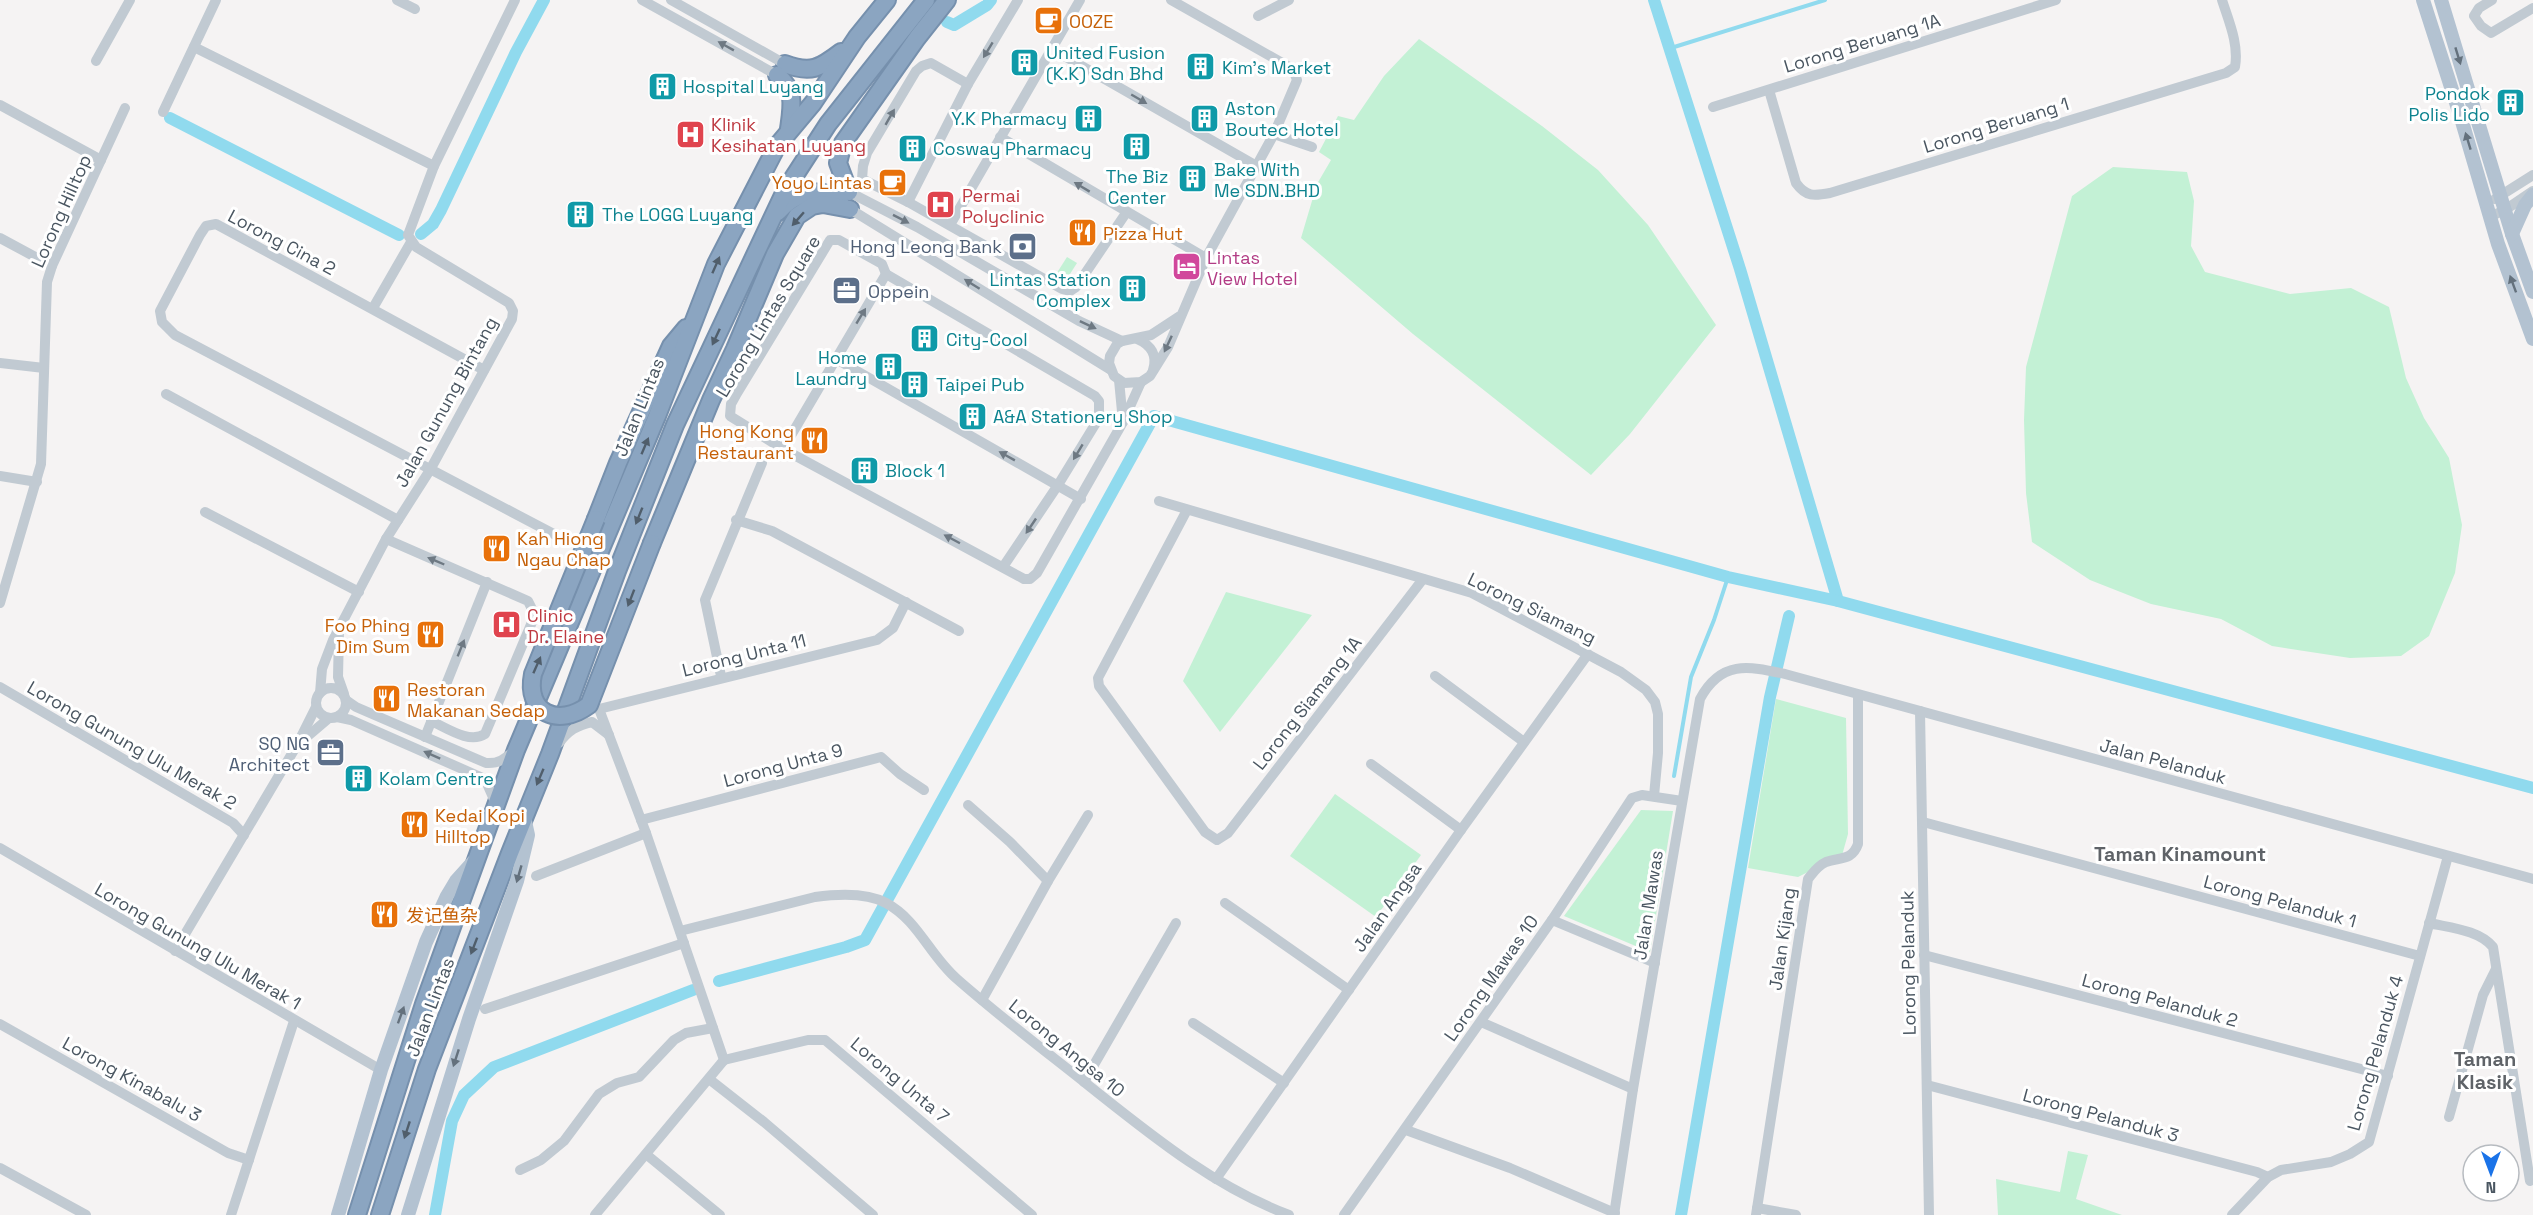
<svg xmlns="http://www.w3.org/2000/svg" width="2533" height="1215" viewBox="0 0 2533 1215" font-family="'Space Grotesk','Noto Sans SC',sans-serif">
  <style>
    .green { fill: #c3f1d5 }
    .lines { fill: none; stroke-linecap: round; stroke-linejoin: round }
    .stream { stroke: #90daee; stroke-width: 4 }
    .canal { stroke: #90daee; stroke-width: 12 }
    .highway-casing { stroke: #7690ad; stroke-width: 20 }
    .minor { stroke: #c1cad2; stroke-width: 10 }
    .major { stroke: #b3c2d1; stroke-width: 14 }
    .highway { stroke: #8ba5c1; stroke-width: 16 }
    .highway-bridge-casing { stroke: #7690ad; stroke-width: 20; stroke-linecap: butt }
    .highway-bridge { stroke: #8ba5c1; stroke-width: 16 }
    .oneway { fill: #6e7983 }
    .oneway2 { fill: #64717d }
    .oneway3 { fill: #505e6b }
    .labels { text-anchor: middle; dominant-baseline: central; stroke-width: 6; stroke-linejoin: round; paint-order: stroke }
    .food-label { font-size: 18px; fill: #c56008; stroke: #fff; text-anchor: start }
    .street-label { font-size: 18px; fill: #4a5661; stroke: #fff }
    .culture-label { font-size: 18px; fill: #0d838f; stroke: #fff; text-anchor: start }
    .health-label { font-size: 18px; fill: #be3a42; stroke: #fff; text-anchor: start }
    .service-label { font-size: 18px; fill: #4e5e75; stroke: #fff; text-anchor: end }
    .hotel-label { font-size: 18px; fill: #b23c85; stroke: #fff; text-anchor: start }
    .neighbourhood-label { font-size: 20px; font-weight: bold; fill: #5f6368; stroke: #fff }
  </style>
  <rect width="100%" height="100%" fill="#f5f3f3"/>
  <g class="green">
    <path d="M1419,39L1542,126L1598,170L1648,225L1716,325L1630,434L1591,475L1413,334L1301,238L1317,184L1331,160L1319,152L1338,116L1354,120L1384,76Z"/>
    <path d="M2113,167L2187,172L2194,201L2191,246L2205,272L2290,294L2351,288L2389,307L2406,378L2424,418L2449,458L2462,525L2455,573L2429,636L2401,656L2350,658L2272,646L2221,619L2151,604L2090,580L2032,542L2026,493L2024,420L2026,367L2072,196Z"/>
    <path d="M1067,257L1077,263L1063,285L1053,279Z"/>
    <path d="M1226,592L1312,615L1220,732L1183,681Z"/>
    <path d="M1776,699L1846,718L1848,834L1841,859L1818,867L1798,877L1748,868Z"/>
    <path d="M1335,794L1421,855L1376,917L1290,856Z"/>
    <path d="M1641,810L1673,811L1650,952L1564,916Z"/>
    <path d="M2068,1151L2088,1155L2076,1199L2122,1215H1998L1996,1179L2060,1192Z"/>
  </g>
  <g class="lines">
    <g class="stream">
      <path d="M1671,48L1825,0"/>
      <path d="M1674,776L1691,677L1714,620L1728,577"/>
    </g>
    <g class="canal">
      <path d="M1654,0L1740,269L1838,601"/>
      <path d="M947,22L954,25L987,5L991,0"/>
      <path d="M170,118L399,235"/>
      <path d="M421,234L433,224L441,210L516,52L544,0"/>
      <path d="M719,981L846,947L865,940L1154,416L1728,577L1838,601L2533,788"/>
      <path d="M435,1215L452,1121L464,1095L494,1067L693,990"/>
      <path d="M1681,1215L1770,697L1789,616"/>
    </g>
    <defs>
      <g id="highway">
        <path d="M785,64C811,74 820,68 841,52"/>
        <path d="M777,75C796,90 792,107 789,129"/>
        <path d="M849,192L838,163L843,143L917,38L947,0"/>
        <path d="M778,212C793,194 821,185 840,201"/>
        <path d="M596,519L618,463L671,346L686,328"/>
        <path d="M652,543L711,400L735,349L775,254L797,216L812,206L823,204L850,209"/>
        <path d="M357,1215L424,1004L516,750L657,416L716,264L777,146L813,103L857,37L887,0"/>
        <path d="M380,1215L427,1069L510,853L550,754L617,571L675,425L786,189L828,124L926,0"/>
      </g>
    </defs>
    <use href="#highway" class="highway-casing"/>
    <g class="minor">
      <path d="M397,0L415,9"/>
      <path d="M642,0L777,75"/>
      <path d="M671,0L785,64"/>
      <path d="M1171,0L1293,69L1297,80L1274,134L1206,258L1168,347L1150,376L1141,382L1124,383L1114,376L1109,363L1110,356L1117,344L1122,341L1151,335L1180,316"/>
      <path d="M2492,0L2479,8L2474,16L2481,26L2491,33L2533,8"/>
      <path d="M1258,16L1289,0"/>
      <path d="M194,47L434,166"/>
      <path d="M1052,49L1255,165"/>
      <path d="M96,61L130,0"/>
      <path d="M968,84L931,63L922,66L916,71L867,153L863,166L862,179L908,202L1062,289L1070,291L1076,287L1126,213"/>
      <path d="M1769,90L1796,183C1806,197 1814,196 1830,193L2226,73L2235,67C2239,44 2229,22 2222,0"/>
      <path d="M0,105L101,160"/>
      <path d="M1713,107L2056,0"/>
      <path d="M163,112L216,0"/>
      <path d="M1274,134L1312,147"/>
      <path d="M1000,137L1206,258"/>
      <path d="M849,192L917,227L1079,321L1122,341"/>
      <path d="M2495,199L2533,175"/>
      <path d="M908,202L968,84L1018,0"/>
      <path d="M850,209L1111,370"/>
      <path d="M2489,217L2505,210L2533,191"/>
      <path d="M950,225L1080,0"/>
      <path d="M0,238L52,266"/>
      <path d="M886,274L882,264L839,240H830L736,395L731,404L730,416L783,449L1024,579H1030L1037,573L1123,422L1141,382"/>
      <path d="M886,274L1095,396L1099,401V418L1058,485L1003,567"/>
      <path d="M373,308L411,242"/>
      <path d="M1137,339C1151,345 1158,355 1153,370"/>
      <path d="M836,359L1081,499"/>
      <path d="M0,363L44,368"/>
      <path d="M484,370L216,224L206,226L200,235L160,311L162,322L175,335L567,541"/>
      <path d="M1119,380L1123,422"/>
      <path d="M166,394L398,520"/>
      <path d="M783,449L886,274"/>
      <path d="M0,476L37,482"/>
      <path d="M1159,501L1472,593L1621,672L1646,690L1655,702L1658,714V753L1654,796"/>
      <path d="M1187,510L1098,678L1099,686L1205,832L1217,840L1228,833L1423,579"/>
      <path d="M205,512L359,592"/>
      <path d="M736,520L772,531L959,631"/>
      <path d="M386,539L528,601L535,615L485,734C469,744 447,728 431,721"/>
      <path d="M0,603L41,464L47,282L52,266L125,108"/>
      <path d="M339,633L338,677L344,694"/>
      <path d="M721,676L705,600L762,463"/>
      <path d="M1435,676L1524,742"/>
      <path d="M0,687L233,823L244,835"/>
      <circle cx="331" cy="703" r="15"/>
      <path d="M320,693L322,669L333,640L386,539L430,470L512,319L513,311L509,303L416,247L408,235L434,166L515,0"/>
      <path d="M346,700L356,707L486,763C498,764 505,759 514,751"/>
      <path d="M1920,711L1929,1215"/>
      <path d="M337,717L351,720L485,779L496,804"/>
      <path d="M425,737L487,582"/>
      <path d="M302,741L329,718"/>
      <path d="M559,743C568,731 577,725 592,722L609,735"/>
      <path d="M1371,764L1461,830"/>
      <path d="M968,805L1010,842L1048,881"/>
      <path d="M641,820L881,757L900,774L924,790"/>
      <path d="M1923,822L2420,956"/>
      <path d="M0,848L381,1070"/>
      <path d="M536,876L646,833"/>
      <path d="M1225,903L1349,990"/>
      <path d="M1552,920L1655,963"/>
      <path d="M2429,923C2451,928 2479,930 2493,947L2530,1181"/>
      <path d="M680,931L815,897C837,894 866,892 886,903C918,920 930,956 957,979C999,1016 1044,1050 1088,1085C1151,1135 1213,1186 1289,1215"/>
      <path d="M175,951L297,745L316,707"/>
      <path d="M1924,955L2388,1076"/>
      <path d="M982,1000L1048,881L1088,815"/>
      <path d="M485,1009L684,943"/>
      <path d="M1481,1022L1633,1089"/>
      <path d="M1193,1023L1284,1083"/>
      <path d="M0,1024L228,1153L249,1160"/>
      <path d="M724,1060L646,833L599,709L877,640L893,628L906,602"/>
      <path d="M724,1060L808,1040H825L1032,1215"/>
      <path d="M709,1079L764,1122L873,1215"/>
      <path d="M1084,1082L1176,923"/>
      <path d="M1927,1085L2257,1172L2268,1177"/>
      <path d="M2449,1117L2483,995L2496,969"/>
      <path d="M1406,1130L1510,1168L1615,1213"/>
      <path d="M647,1155L720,1215"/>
      <path d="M0,1168L86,1215"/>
      <path d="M520,1170L541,1160L564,1141L599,1094L617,1083L639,1077L674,1040L686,1033L713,1028"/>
      <path d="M1216,1179L1461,830L1588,654"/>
      <path d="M1757,1208L1796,1215"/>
      <path d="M231,1215L294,1021"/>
      <path d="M595,1215L724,1060"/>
      <path d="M1344,1215L1552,920L1632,798L1642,795L1682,801"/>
      <path d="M1614,1215L1633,1089L1700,699C1721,660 1748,666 1785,674L2533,879"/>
      <path d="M1756,1215L1808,879C1813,873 1817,866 1826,862C1840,857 1852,861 1858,844V695"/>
      <path d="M2232,1215L2268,1177L2281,1170L2331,1162L2350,1154L2369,1142L2448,856"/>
    </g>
    <g class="major">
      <path d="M2423,0L2461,118L2498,244L2533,339"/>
      <path d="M2441,0L2512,234L2533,292"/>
      <path d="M2512,234L2525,205L2533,195"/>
      <path d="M338,1215L381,1070L426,942L447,896L456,881L474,861"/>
      <path d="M408,1215L469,1019L517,881L528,835L524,817"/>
    </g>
    <use href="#highway" class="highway"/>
    <defs>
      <path id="highway-bridge" d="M596,519L533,674C525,713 558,728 589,705L652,543"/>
    </defs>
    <use href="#highway-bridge" class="highway-bridge-casing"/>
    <use href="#highway-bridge" class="highway-bridge"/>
  </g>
  <defs><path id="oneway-solid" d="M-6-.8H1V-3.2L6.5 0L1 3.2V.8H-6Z" transform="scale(1.5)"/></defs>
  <g class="oneway">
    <use href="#oneway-solid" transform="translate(726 46) rotate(-151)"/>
    <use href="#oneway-solid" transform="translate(988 50) rotate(121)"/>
    <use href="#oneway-solid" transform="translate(1139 99) rotate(30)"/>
    <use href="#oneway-solid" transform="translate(890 117) rotate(-60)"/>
    <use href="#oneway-solid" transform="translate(1082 187) rotate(-149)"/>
    <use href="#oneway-solid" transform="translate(901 219) rotate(27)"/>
    <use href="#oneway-solid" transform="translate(972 284) rotate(-148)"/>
    <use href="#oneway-solid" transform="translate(861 316) rotate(-59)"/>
    <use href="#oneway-solid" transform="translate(1088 325) rotate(25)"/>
    <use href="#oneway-solid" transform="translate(1168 344) rotate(115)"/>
    <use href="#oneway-solid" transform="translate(1078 452) rotate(121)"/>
    <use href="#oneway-solid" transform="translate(1007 456) rotate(-151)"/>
    <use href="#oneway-solid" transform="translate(1031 526) rotate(124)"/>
    <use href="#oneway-solid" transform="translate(952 539) rotate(-152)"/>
    <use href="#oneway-solid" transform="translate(436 561) rotate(-157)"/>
    <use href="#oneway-solid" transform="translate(461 648) rotate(-68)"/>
    <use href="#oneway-solid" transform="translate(432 755) rotate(-156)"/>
  </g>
  <g class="oneway2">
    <use href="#oneway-solid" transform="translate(2458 56) rotate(73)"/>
    <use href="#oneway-solid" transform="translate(2468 141) rotate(-107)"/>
    <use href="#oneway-solid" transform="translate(2513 284) rotate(-110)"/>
    <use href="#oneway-solid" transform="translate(519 874) rotate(106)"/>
    <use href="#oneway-solid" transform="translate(401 1015) rotate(-70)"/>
    <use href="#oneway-solid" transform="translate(456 1058) rotate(108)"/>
  </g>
  <g class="oneway3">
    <use href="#oneway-solid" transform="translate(798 219) rotate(131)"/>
    <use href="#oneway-solid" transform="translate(716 265) rotate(-66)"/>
    <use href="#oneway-solid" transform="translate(716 337) rotate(115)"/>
    <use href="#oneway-solid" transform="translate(645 446) rotate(-67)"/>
    <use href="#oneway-solid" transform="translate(639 516) rotate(112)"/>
    <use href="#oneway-solid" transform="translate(631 598) rotate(111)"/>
    <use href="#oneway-solid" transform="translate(537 665) rotate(-66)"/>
    <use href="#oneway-solid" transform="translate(540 777) rotate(113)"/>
    <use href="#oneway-solid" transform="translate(474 946) rotate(111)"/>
    <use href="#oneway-solid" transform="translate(407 1130) rotate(108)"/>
  </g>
  <defs>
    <symbol id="cafe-square" viewBox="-11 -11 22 22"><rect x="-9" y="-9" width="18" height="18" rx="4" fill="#e8710a" stroke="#fff"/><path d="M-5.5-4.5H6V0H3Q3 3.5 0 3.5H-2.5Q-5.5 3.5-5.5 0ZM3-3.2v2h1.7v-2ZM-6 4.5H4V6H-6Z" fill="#fff"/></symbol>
    <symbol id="building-square" viewBox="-11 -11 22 22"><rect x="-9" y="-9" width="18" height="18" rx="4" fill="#0f9aa8" stroke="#fff"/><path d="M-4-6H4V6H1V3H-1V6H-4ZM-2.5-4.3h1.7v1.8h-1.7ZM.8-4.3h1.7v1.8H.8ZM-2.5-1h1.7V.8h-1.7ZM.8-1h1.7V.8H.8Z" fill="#fff"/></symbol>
    <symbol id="hospital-square" viewBox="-11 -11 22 22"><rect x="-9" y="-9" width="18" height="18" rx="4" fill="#e0444e" stroke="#fff"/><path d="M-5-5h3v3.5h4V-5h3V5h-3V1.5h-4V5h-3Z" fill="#fff"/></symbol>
    <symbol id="restaurant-square" viewBox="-11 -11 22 22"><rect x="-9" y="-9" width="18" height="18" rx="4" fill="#e8710a" stroke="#fff"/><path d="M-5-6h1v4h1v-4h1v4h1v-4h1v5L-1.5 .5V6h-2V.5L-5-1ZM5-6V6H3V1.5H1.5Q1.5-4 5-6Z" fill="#fff"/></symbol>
    <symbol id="bank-square" viewBox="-11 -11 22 22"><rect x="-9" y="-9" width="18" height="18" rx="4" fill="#5c6f8a" stroke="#fff"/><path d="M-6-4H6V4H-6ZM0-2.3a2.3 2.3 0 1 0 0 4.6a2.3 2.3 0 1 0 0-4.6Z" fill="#fff"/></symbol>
    <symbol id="hotel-square" viewBox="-11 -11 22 22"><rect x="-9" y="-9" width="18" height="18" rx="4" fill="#d1479c" stroke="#fff"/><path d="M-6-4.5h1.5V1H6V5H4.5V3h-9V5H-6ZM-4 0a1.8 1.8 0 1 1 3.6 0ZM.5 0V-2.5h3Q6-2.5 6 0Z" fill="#fff"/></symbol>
    <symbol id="office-square" viewBox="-11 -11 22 22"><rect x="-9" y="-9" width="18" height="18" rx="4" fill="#5c6f8a" stroke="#fff"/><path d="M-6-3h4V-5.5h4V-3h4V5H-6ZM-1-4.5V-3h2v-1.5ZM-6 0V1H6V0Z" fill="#fff"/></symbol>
  </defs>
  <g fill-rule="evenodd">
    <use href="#cafe-square" x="1032" y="4" width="33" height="33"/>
    <use href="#building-square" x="1008" y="46" width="33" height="33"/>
    <use href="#building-square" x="1184" y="50" width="33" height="33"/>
    <use href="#building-square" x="646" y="70" width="33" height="33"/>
    <use href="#building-square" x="2494" y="86" width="33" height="33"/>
    <use href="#building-square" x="1072" y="102" width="33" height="33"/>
    <use href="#building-square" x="1188" y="102" width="33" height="33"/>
    <use href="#hospital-square" x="674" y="118" width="33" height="33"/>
    <use href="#building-square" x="1120" y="130" width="33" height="33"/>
    <use href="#building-square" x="896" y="132" width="33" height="33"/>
    <use href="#building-square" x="1176" y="162" width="33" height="33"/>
    <use href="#cafe-square" x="876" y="166" width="33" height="33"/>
    <use href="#hospital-square" x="924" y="188" width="33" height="33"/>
    <use href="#building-square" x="564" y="198" width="33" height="33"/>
    <use href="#restaurant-square" x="1066" y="216" width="33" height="33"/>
    <use href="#bank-square" x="1006" y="230" width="33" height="33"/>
    <use href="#hotel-square" x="1170" y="250" width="33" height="33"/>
    <use href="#building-square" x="1116" y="272" width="33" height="33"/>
    <use href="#office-square" x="830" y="274" width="33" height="33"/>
    <use href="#building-square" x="908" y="322" width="33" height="33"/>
    <use href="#building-square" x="872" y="350" width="33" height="33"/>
    <use href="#building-square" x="898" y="368" width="33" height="33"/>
    <use href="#building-square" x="956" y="400" width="33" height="33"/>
    <use href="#restaurant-square" x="798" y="424" width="33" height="33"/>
    <use href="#building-square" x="848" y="454" width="33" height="33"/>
    <use href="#restaurant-square" x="480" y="532" width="33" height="33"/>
    <use href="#hospital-square" x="490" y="608" width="33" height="33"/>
    <use href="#restaurant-square" x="414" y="618" width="33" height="33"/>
    <use href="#restaurant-square" x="370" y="682" width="33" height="33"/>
    <use href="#office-square" x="314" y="736" width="33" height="33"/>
    <use href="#building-square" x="342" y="762" width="33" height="33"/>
    <use href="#restaurant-square" x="398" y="808" width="33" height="33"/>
    <use href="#restaurant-square" x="368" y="898" width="33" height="33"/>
  </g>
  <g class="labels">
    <g class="food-label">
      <text x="1069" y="21">OOZE</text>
      <text x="872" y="182" text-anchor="end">Yoyo Lintas</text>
      <text x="1103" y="233">Pizza Hut</text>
      <text x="794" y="431" text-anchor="end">Hong Kong<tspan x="794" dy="21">Restaurant</tspan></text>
      <text x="517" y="538">Kah Hiong<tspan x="517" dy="21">Ngau Chap</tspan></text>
      <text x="410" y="625" text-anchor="end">Foo Phing<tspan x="410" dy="21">Dim Sum</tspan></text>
      <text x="407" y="689">Restoran<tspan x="407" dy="21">Makanan Sedap</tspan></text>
      <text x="435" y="815">Kedai Kopi<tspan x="435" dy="21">Hilltop</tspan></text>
      <text x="406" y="915">发记鱼杂</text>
    </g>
    <g class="street-label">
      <text transform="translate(1862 43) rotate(-17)">Lorong Beruang 1A</text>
      <text transform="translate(1996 125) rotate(-17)">Lorong Beruang 1</text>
      <text transform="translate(61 211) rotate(-66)">Lorong Hilltop</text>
      <text transform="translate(282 242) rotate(28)">Lorong Cina 2</text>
      <text transform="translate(768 316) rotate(-59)">Lorong Lintas Square</text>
      <text transform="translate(446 402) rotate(-61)">Jalan Gunung Bintang</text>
      <text transform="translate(639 407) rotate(-68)">Jalan Lintas</text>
      <text transform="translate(1532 608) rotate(26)">Lorong Siamang</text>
      <text transform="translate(744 655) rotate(-14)">Lorong Unta 11</text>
      <text transform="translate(1307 703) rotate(-52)">Lorong Siamang 1A</text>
      <text transform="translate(132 745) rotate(30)">Lorong Gunung Ulu Merak 2</text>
      <text transform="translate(2163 761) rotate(15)">Jalan Pelanduk</text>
      <text transform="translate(783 765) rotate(-15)">Lorong Unta 9</text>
      <text transform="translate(2280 901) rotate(15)">Lorong Pelanduk 1</text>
      <text transform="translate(1648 905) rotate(-81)">Jalan Mawas</text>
      <text transform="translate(1387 907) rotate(-55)">Jalan Angsa</text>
      <text transform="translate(1782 939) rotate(-82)">Jalan Kijang</text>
      <text transform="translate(198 946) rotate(30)">Lorong Gunung Ulu Merak 1</text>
      <text transform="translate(1908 963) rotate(-91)">Lorong Pelanduk</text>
      <text transform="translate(1491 978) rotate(-55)">Lorong Mawas 10</text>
      <text transform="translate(2160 1000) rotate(15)">Lorong Pelanduk 2</text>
      <text transform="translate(430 1007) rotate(-69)">Jalan Lintas</text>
      <text transform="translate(1067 1048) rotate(39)">Lorong Angsa 10</text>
      <text transform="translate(2375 1053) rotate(-74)">Lorong Pelanduk 4</text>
      <text transform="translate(132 1079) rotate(29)">Lorong Kinabalu 3</text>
      <text transform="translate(900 1080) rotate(40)">Lorong Unta 7</text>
      <text transform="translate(2101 1115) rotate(15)">Lorong Pelanduk 3</text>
    </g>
    <g class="culture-label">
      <text x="1046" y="52">United Fusion<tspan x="1046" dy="21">(K.K) Sdn Bhd</tspan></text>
      <text x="1222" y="67">Kim's Market</text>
      <text x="683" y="86">Hospital Luyang</text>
      <text x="2490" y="93" text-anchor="end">Pondok<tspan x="2490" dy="21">Polis Lido</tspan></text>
      <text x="1225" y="108">Aston<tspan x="1225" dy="21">Boutec Hotel</tspan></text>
      <text x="1067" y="118" text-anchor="end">Y.K Pharmacy</text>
      <text x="933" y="148">Cosway Pharmacy</text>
      <text x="1214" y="169">Bake With<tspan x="1214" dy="21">Me SDN.BHD</tspan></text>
      <text x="1137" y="176" text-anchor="middle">The Biz<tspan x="1137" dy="21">Center</tspan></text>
      <text x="602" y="214">The LOGG Luyang</text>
      <text x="1111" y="279" text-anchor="end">Lintas Station<tspan x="1111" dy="21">Complex</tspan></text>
      <text x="946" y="339">City-Cool</text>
      <text x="867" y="357" text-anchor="end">Home<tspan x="867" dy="21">Laundry</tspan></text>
      <text x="936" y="384">Taipei Pub</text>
      <text x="993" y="416">A&amp;A Stationery Shop</text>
      <text x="885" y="470">Block 1</text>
      <text x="379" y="778">Kolam Centre</text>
    </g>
    <g class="health-label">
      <text x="711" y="124">Klinik<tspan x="711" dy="21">Kesihatan Luyang</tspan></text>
      <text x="962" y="195">Permai<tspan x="962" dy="21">Polyclinic</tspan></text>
      <text x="527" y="615">Clinic<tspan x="527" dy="21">Dr. Elaine</tspan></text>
    </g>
    <g class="service-label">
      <text x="1002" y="246">Hong Leong Bank</text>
      <text x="868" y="291" text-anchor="start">Oppein</text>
      <text x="310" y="743">SQ NG<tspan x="310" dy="21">Architect</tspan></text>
    </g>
    <g class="hotel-label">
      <text x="1207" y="257">Lintas<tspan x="1207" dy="21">View Hotel</tspan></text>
    </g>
    <g class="neighbourhood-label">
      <text x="2180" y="854">Taman Kinamount</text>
      <text x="2485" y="1059">Taman<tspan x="2485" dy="23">Klasik</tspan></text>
    </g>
  </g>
  <g transform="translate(2491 1173) rotate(180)"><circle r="28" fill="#ffffff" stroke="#b7bbc0" stroke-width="1.5"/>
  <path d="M0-4.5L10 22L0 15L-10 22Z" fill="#1a73e8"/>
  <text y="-9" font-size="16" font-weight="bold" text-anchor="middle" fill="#4a5661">N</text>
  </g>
</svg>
